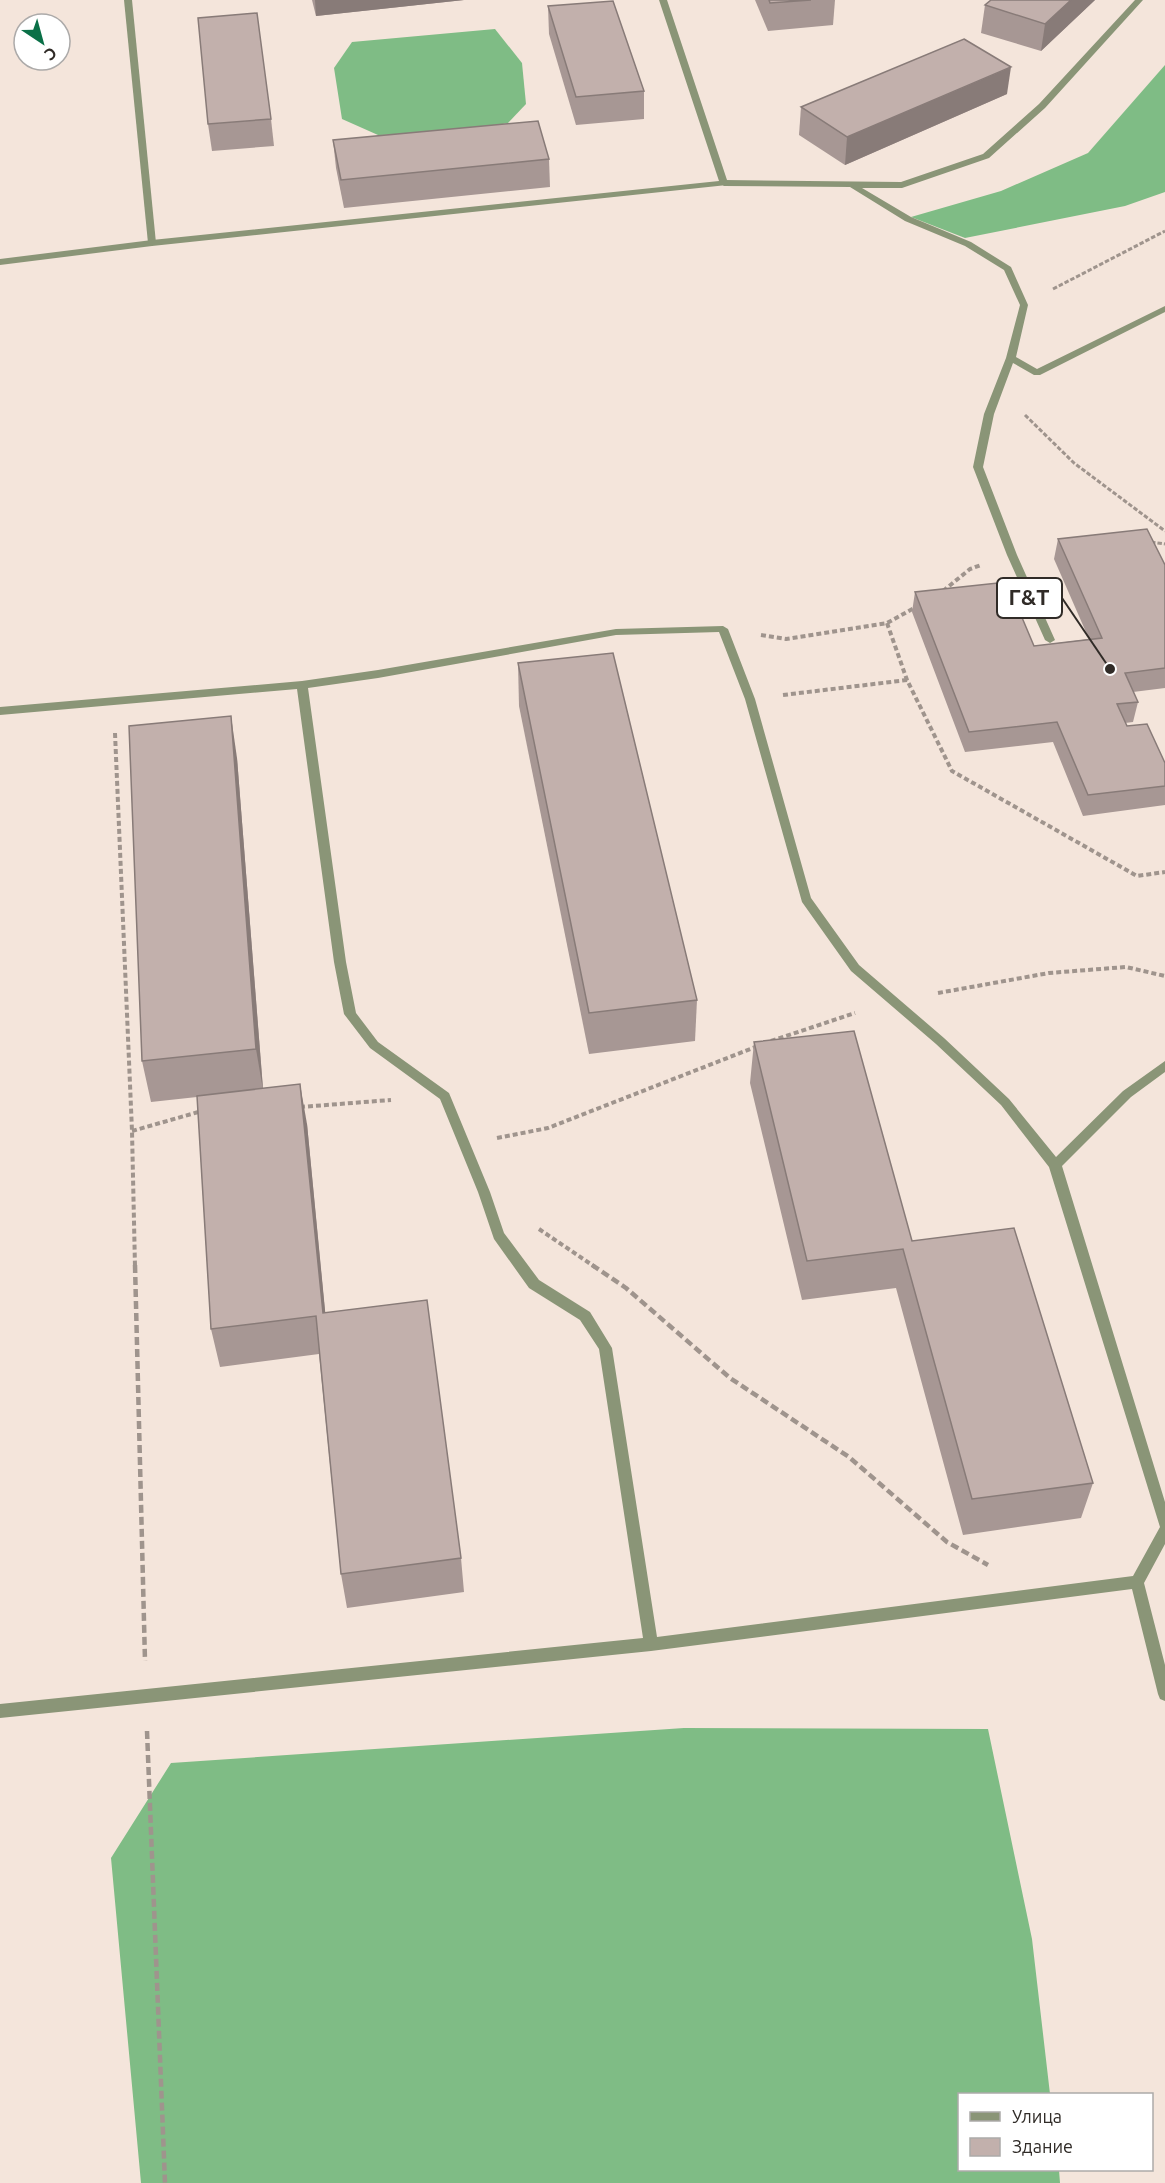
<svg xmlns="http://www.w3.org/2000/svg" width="1165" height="2183" viewBox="0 0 1165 2183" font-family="Ubuntu,sans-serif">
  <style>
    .forest { fill: #7fbc85 }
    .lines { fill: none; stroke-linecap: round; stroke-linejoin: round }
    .path-far2 { stroke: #9f948d; stroke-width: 3; stroke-dasharray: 4.5 2; stroke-linecap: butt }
    .path-far1 { stroke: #9f948d; stroke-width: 4; stroke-dasharray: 5 3; stroke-linecap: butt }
    .path { stroke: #9f948d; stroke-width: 4.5; stroke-dasharray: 8 4; stroke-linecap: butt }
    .service { fill: #8a9577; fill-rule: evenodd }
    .minor { fill: #8a9577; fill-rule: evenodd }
    .wall { fill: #a79794 }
    .shaded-wall { fill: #887b78 }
    .building { fill: #c2b0ac; stroke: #887b78; stroke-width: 1.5 }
    .leader { fill: none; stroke: #302b27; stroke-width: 2 }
    .callout-dot { fill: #302b27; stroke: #fff; stroke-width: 2 }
    .callout { fill: #fff; stroke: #302b27; stroke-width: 2 }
    .callout-label { font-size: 22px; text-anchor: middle; font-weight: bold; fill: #302b27 }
  </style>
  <rect width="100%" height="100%" fill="#f4e5db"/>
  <g class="forest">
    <path d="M495,29L522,63L526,104L508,123L449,134L378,135L342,119L334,68L352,42Z"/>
    <path d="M1165,65V192L1125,206L965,238L911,217L1001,191L1088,153Z"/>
    <path d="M684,1728L988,1729L1032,1939L1050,2094H960V2170H1059L1060,2183H141L111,1858L171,1763Z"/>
  </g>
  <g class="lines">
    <g class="path-far2">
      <path d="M1053,289L1165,231"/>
      <path d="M1025,415L1074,463L1165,531"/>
      <path d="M1151,542L1165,544"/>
    </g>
    <g class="path-far1">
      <path d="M943,591L970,569L981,565"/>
      <path d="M887,623L907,680L952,771L1137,876L1165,872"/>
      <path d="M761,635L786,639L887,623L916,607"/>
      <path d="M783,695L907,680"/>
      <path d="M115,733L132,1131L135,1267"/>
      <path d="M938,993L1049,973L1126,967L1165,976"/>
      <path d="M771,1041L855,1013"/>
      <path d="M300,1107L391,1100"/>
      <path d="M132,1131L202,1111"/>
      <path d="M497,1138L548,1128L758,1046"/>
      <path d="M539,1229L595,1267"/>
    </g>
    <g class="path">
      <path d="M135,1265L145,1661"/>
      <path d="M592,1265L626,1288L730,1378L849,1457L947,1542L988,1565"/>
      <path d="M147,1731L165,2183"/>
    </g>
    <g class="service">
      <path d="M124,0H132L156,243L152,246L148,243Z"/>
      <path d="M1135,0H1143L1045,108L989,158L902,188H862L911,217L971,242L1011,267L1028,305L1016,357L1037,369L1165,306V312L1040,375H1034L1013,363L994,414L983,467L1017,555L1055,640L1050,643L1045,640L1007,555L973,467L984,414L1006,358L1020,305L1004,270L965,246L905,221L850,187L724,186L720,183L724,180L901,182L983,154L1039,104Z"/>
      <path d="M723,626L728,629L755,699L811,898L859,965L944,1038L1009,1099L1056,1157L1123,1091L1165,1061V1072L1131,1097L1062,1166L1165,1502V1544L1144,1583L1165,1665V1701L1160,1699L1158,1694L1132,1589L651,1651L0,1718V1704L643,1638L599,1349L580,1320L529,1288L494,1239L478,1192L440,1099L370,1048L344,1014L334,962L297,689L0,715V707L302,681L378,670L616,629ZM719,632L745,699L802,902L851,971L936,1044L1001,1105L1049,1167L1160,1527L1133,1576L657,1637L612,1348L590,1312L539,1280L504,1233L490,1192L449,1093L378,1042L356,1013L346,962L308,688L378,678L616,635Z"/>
    </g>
    <path class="minor" d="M659,0H667L728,183L727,185L152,246L0,265V259L152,240L719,181Z"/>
  </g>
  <g class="wall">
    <path d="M312,0H464L316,16Z"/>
    <path d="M755,0H835L833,25L768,31Z"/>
    <path d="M1095,0L1041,51L981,33L985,5Z"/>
    <path d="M548,6L644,91V119L576,125L549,34Z"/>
    <path d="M1007,94L845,165L799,135L801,107Z"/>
    <path d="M271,119L274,146L212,151L208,124Z"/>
    <path d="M333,140L549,159L550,187L344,208L336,168Z"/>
    <path d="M1058,539L1165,565V688L1133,692L1138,702L1133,722L1125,723L1127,726L1165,763V805L1083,816L1053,742L965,752L912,612L915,592L1034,646L1089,639L1054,559Z"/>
    <path d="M518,663L697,1000L695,1041L589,1054L519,706Z"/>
    <path d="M237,758L263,1088L307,1124L325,1312L461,1558L464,1592L347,1608L341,1574L319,1354L220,1367L211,1329L197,1097L151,1102L142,1061Z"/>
    <path d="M754,1042L912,1241L1093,1483L1081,1518L963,1535L896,1288L802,1300L750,1083Z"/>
  </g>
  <g class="shaded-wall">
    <path d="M315,0H464L316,16Z"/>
    <path d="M1071,0H1095L1041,51L1045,24Z"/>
    <path d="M1011,67L1007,94L845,165L847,137Z"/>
    <path d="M231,716L237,758L263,1090L256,1049Z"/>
    <path d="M300,1084L307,1124L329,1351L323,1313Z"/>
  </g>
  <g class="building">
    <path d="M769,0H811L770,3Z"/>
    <path d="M991,0H1071L1045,24L985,5Z"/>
    <path d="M613,1L644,91L576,97L548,6Z"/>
    <path d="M257,13L271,119L208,124L198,18Z"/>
    <path d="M964,39L1011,67L847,137L801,107Z"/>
    <path d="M538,121L549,159L341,180L333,140Z"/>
    <path d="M1147,529L1165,565V668L1125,673L1138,702L1117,704L1127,726L1147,724L1165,763V786L1088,795L1057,722L969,732L915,592L1007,582L1034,646L1102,638L1058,539Z"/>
    <path d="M613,653L697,1000L589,1013L518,663Z"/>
    <path d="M231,716L256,1049L142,1061L129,726Z"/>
    <path d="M854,1031L912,1241L1014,1228L1093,1483L972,1499L903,1249L807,1261L754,1042Z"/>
    <path d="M300,1084L323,1313L427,1300L461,1558L341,1574L316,1316L211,1329L197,1096Z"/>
  </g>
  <path class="leader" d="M1110 669L1062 598"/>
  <circle class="callout-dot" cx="1110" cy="669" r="6"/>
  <rect class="callout" x="997" y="578" width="65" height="40" rx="6"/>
  <g class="callout-label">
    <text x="1029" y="605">Г&amp;Т</text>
  </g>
  <rect x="958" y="2093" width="195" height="78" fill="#ffffff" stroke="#acaaa9" stroke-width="1.5"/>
  <rect x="970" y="2112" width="30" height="9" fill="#8a9577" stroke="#acaaa9" stroke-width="1.5"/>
  <text x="1012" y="2123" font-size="18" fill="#302b27">Улица</text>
  <rect x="970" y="2138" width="30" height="18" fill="#c2b0ac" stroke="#acaaa9" stroke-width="1.5"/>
  <text x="1012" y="2153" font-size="18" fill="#302b27">Здание</text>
  <g transform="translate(42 42) rotate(144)"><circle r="28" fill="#ffffff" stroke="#acaaa9" stroke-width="1.5"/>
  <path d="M0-4.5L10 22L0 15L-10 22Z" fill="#0a7047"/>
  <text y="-9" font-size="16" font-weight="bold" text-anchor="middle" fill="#302b27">С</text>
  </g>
</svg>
